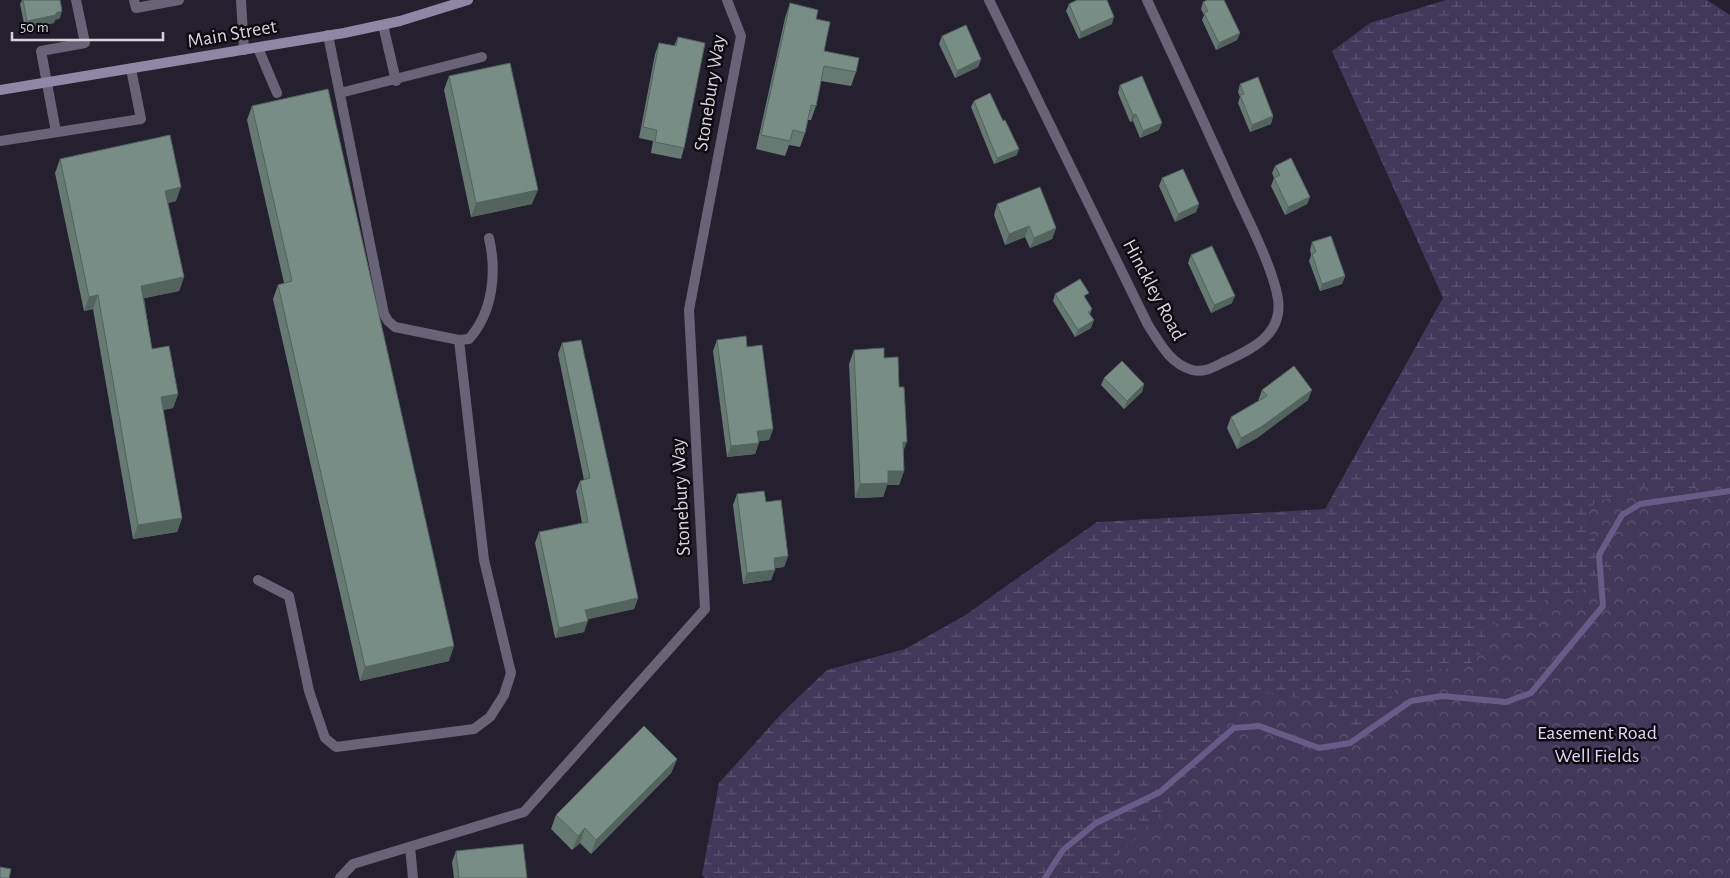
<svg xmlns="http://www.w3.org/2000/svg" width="1730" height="878" viewBox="0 0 1730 878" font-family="'Alegreya Sans',sans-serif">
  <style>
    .wetland { fill: url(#wetland-marsh) }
    .park { fill: url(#park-crowns) }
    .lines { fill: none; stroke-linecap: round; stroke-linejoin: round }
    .stream { stroke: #695b88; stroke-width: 6 }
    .lane { stroke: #686377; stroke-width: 10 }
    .street { stroke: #686377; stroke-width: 10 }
    .secondary { stroke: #9087a7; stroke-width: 10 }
    .wall { fill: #667972 }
    .shaded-wall { fill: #53635d }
    .building { fill: #778d85; stroke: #53635d }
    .labels { text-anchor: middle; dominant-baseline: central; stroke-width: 5; stroke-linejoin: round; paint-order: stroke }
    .street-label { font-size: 20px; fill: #d7d4de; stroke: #0d0b11 }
    .park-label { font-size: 20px; fill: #dfd7f4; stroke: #0d0b11 }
  </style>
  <defs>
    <pattern id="wetland-marsh" width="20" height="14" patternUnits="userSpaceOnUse" patternTransform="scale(1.25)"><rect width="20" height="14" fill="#42385a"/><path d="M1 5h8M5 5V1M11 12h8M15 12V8" fill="none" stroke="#5d5471"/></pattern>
    <pattern id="park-crowns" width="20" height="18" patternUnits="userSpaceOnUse" patternTransform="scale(1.25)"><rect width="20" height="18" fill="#42385a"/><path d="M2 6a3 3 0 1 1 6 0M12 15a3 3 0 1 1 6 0" fill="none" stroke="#5d5471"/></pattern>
  </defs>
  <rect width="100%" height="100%" fill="#24202f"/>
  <path class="wetland" d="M1446,0H1707L1730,15V878H705L702,875L719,783L782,713L827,670L905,649L964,616L1097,522L1325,509L1443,298L1332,51L1370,23Z"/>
  <path class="park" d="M1730,475V878H1096L1164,809L1209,752L1225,721L1238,706L1251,697L1273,693L1310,700L1326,705L1338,713L1345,724L1354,730L1367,732L1378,729C1381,724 1385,718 1388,713C1391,702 1391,693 1399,684C1415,666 1467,672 1477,658C1483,649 1484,636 1489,626L1502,622C1515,631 1521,633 1536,626L1540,609L1547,597C1576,592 1601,591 1613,561C1605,545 1588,539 1584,520L1596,500L1622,498L1640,487L1649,485L1686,491L1695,488L1705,479Z"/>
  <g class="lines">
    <path class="stream" d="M1045,878L1063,850L1096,823L1160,792L1234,728L1259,726L1319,748L1350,743L1411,701L1442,696L1506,702L1531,693L1603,606L1599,555L1622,515L1640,504L1730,491"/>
    <g class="lane">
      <path d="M134,0L136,8L179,0"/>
      <path d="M241,0L244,50"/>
      <path d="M383,25L396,81"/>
      <path d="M328,35L384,314L388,321L395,327L459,340L469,339C493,312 497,272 489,238"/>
      <path d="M258,48L277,93"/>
      <path d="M340,93L482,57"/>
      <path d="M56,132L41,51L85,43L76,0"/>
      <path d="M0,141L141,119L131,69"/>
      <path d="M258,580L289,596L309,691L325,738L336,747L474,729L490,717L504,695L511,673L484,560L459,340"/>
    </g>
    <g class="street">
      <path d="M989,0L1148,325C1160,343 1170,364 1192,370C1204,373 1214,367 1224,362C1252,349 1283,335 1278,299C1274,272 1251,225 1239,200C1209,133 1178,66 1147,0"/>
      <path d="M410,847L413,878"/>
      <path d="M340,878L353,864L524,812L705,609L689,310L741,36L727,0"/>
    </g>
    <path class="secondary" d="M0,90L344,33L400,21L468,0"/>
  </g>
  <g class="wall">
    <path d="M22,0H60V18L55,20L54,23L25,28L20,4Z"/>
    <path d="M1203,2L1240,33L1237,40L1216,50L1202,20L1204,15L1201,9Z"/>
    <path d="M790,3L816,19L824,51L856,72L851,86L821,81L816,106L811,120H808L805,133L800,147L789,145L785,156L756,149L785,18Z"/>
    <path d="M1069,4L1112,24L1079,39L1066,11Z"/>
    <path d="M942,36L981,59L978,67L955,78L939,44Z"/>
    <path d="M678,37L684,148L681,159L651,153L653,141L639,138L655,54L659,43L674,46Z"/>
    <path d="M449,76L532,204L471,217L444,90Z"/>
    <path d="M1240,84L1273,116L1271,124L1250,132L1238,103L1240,97L1238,92Z"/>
    <path d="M1120,85L1159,130L1140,138L1133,121L1130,122L1118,93Z"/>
    <path d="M974,101L1003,121L1017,155L994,164L971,107Z"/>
    <path d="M252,106L449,661L360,681L273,299L278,285L284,283L247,120Z"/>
    <path d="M60,159L176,201L168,203L184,277L179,291L144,298L152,349L178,394L173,408L163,410L182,518L177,532L133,539L93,309L84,311L55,173Z"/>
    <path d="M1275,166L1310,197L1307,204L1285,215L1271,186L1274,178L1272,173Z"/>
    <path d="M1162,178L1199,204L1196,212L1175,222L1159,186Z"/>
    <path d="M997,204L1056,228L1052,239L1030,248L1025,237L1005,245L994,215Z"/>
    <path d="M1312,242L1345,276L1342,284L1320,291L1309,261L1311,255L1310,250Z"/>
    <path d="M1191,255L1232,303L1211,313L1188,263Z"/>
    <path d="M1055,294L1086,300L1092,309L1090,314L1091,328L1075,337L1053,301Z"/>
    <path d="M717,340L747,347L773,429L769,440L759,441L755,454L727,457L713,351Z"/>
    <path d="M562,343L638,598L634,609L587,619L584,632L555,638L535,543L539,532L582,523L576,491L580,481L584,480L558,354Z"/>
    <path d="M854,350L884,358L903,452L904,471L899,485H887L883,497L855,498L849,364Z"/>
    <path d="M1104,378L1144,384L1142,392L1124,409L1101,385Z"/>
    <path d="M1262,390L1308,400L1257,438L1237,449L1227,428L1231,417L1258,401Z"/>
    <path d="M737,494L766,502L788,556L784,567L775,568L771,580L743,584L733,505Z"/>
    <path d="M677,759L671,773L591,854L580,843L572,850L551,829L556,815Z"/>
    <path d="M456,851L527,878H454L452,862Z"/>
  </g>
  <g class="shaded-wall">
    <path d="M62,11L60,18L55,20L54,23L25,28L27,21Z"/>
    <path d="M1114,17L1112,24L1079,39L1081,32Z"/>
    <path d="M1240,33L1237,40L1216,50L1219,43Z"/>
    <path d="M981,59L978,67L955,78L957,71Z"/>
    <path d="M1136,114L1133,121L1130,122L1133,115Z"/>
    <path d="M1273,116L1271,124L1250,132L1252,125Z"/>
    <path d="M1162,123L1159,130L1140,138L1143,131Z"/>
    <path d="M1019,149L1017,155L994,164L997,158Z"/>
    <path d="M181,187L176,201L160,205L165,191Z"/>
    <path d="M538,190L532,204L471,217L476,203Z"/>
    <path d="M1310,197L1307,204L1285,215L1288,207Z"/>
    <path d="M1199,204L1196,212L1175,222L1178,214Z"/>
    <path d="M1029,226L1025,237L1005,245L1009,234Z"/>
    <path d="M1056,228L1052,239L1030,248L1034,238Z"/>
    <path d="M1345,276L1342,284L1320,291L1322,284Z"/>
    <path d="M184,277L179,291L136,300L141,286Z"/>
    <path d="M98,295L93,309L84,311L89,297Z"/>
    <path d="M1235,296L1232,303L1211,313L1214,305Z"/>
    <path d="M1094,320L1091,328L1075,337L1078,330Z"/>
    <path d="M1144,384L1142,392L1124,409L1127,401Z"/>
    <path d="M1312,390L1308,400L1257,438L1237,449L1241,438Z"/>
    <path d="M178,394L173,408L156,411L161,397Z"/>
    <path d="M773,429L769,440L753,442L757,431Z"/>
    <path d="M903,442H907L901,457Z"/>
    <path d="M759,443L755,454L727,457L731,446Z"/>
    <path d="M888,471H904L899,485H887L883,497L855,498L860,484Z"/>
    <path d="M182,518L177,532L133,539L138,525Z"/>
    <path d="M788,556L784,567L770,569L774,558Z"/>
    <path d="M775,570L771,580L743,584L747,573Z"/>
    <path d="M638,598L634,609L581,621L585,610Z"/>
    <path d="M588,621L584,632L555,638L559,628Z"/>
    <path d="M454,646L449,661L360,681L365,667Z"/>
    <path d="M677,759L671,773L591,854L596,840Z"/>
    <path d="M585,828L580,843L572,850L578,836Z"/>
  </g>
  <g class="building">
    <path d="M23,0H60L62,11L56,13V15L27,21Z"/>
    <path d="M1077,0H1107L1114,17L1081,32L1069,4Z"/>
    <path d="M1207,0H1224L1240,33L1219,43L1204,13L1208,11L1203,2Z"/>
    <path d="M790,3L818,10L816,19L830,22L824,51L859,58L856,72L824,66L816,106L811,105L805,133L793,130L790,141L761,135Z"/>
    <path d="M966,25L981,59L957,71L942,36Z"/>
    <path d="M678,37L705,43L684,148L655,142L657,130L643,127L659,43L676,46Z"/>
    <path d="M510,63L538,190L476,203L449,76Z"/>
    <path d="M1142,76L1162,123L1143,131L1136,114L1133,115L1120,85Z"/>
    <path d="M1258,77L1273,116L1252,125L1240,95L1244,94L1240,84Z"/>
    <path d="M328,89L454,646L365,667L278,285L292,281L252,106Z"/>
    <path d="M990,93L1003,121L1005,120L1019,149L997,158L974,101Z"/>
    <path d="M170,135L181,187L165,191L184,277L141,286L152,349L169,346L178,394L161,397L182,518L138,525L98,295L89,297L60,159Z"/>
    <path d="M1291,158L1310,197L1288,207L1274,178L1280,175L1275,166Z"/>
    <path d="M1183,169L1199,204L1178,214L1162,178Z"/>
    <path d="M1040,187L1056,228L1034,238L1029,226L1009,234L997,204Z"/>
    <path d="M1331,236L1345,276L1322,284L1312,254L1316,252L1312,242Z"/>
    <path d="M1212,246L1235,296L1214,305L1191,255Z"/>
    <path d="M1080,279L1089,293L1084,296L1092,309L1088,312L1094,320L1078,330L1055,294Z"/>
    <path d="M746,336L747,347L762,345L773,429L757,431L759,443L731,446L717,340Z"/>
    <path d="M581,340L638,598L585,610L588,621L559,628L539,532L588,522L580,481L590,478L562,343Z"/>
    <path d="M884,348V358L898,357L899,387H904L907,442H903L904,471H888V483L860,484L854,350Z"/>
    <path d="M1122,361L1144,384L1127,401L1104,378Z"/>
    <path d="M1294,366L1312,390L1261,427L1241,438L1231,417L1267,396L1262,390Z"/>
    <path d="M764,491L766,502L781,500L788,556L774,558L775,570L747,573L737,494Z"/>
    <path d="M644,726L677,759L596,840L585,828L578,836L556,815Z"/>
    <path d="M523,844L527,878H459L456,851Z"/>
    <path d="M0,867L11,869L9,878H0Z"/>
  </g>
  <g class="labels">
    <g class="street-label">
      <text transform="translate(232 34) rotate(-10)">Main Street</text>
      <text transform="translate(710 93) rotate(-81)">Stonebury Way</text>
      <text transform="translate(1154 290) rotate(62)">Hinckley Road</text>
      <text transform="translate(681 497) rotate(-93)">Stonebury Way</text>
    </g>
    <g class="park-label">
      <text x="1597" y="733">Easement Road<tspan x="1597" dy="23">Well Fields</tspan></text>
    </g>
  </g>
  <path d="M12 32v8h151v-8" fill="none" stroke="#d7d4de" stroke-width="2.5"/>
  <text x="20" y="32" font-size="15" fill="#d7d4de" stroke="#0d0b11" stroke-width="4" paint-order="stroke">50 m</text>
</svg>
